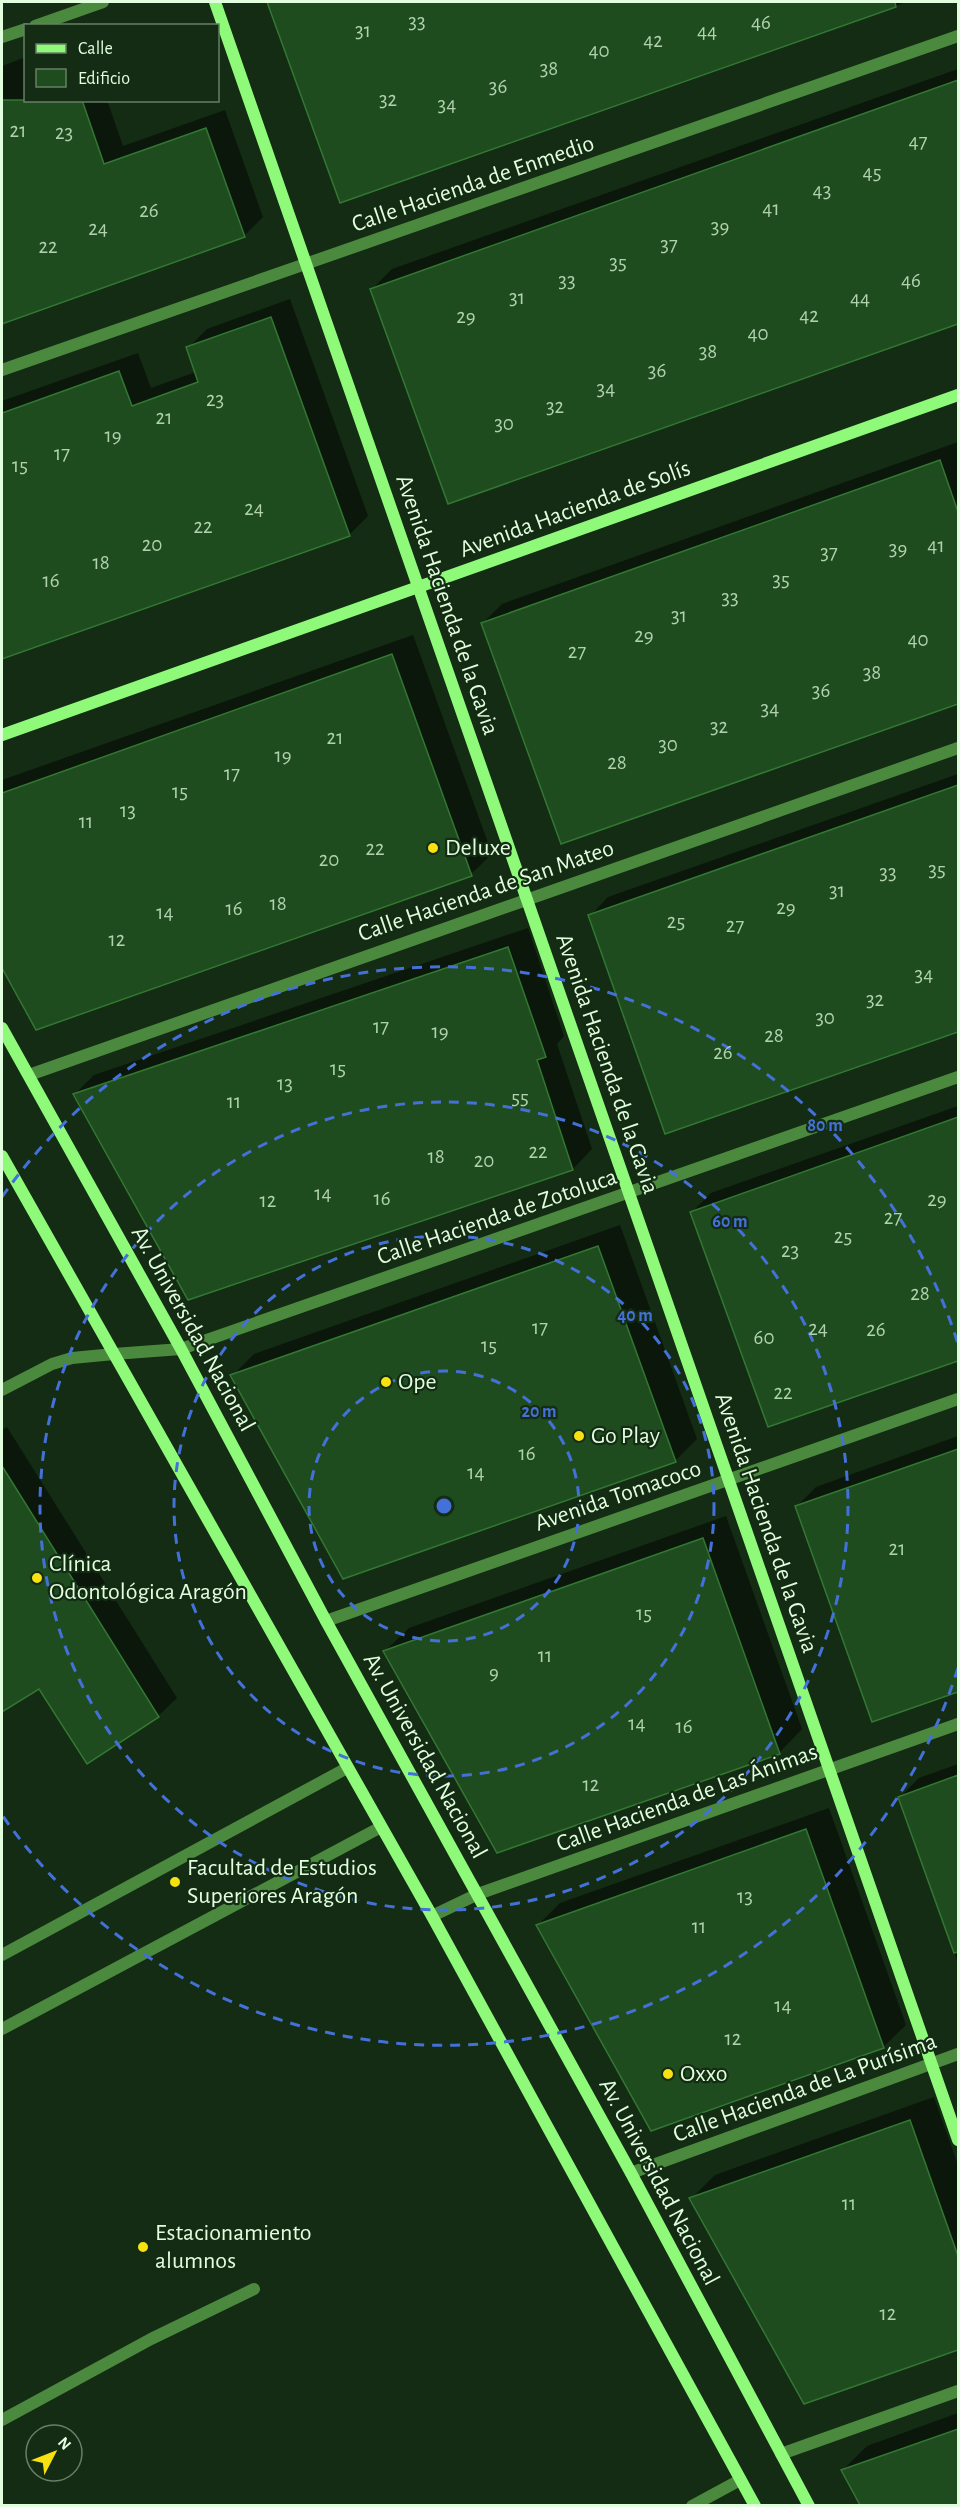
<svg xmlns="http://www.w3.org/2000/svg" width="960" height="2507" viewBox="0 0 960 2507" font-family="'Alegreya Sans',sans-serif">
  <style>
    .shadow { fill: #0007 }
    .building { fill: #1f4c1f; stroke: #327732; stroke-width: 1.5 }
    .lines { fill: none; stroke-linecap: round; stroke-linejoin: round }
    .lane { stroke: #4b893f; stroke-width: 12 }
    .street { stroke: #4b893f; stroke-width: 12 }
    .secondary { stroke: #8ffa79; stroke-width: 12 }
    .ring { fill: none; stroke: #4471d9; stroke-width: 3; stroke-dasharray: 10 8 }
    .poi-dot { fill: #f7e111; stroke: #132c13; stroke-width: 2 }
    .labels { text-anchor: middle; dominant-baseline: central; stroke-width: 4.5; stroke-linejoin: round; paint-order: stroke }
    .number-label { font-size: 21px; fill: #b0d2ae }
    .street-label { font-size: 24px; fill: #e1fede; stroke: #132c13 }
    .poi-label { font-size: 24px; fill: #e1fede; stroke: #132c13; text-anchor: start }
    .centre { fill: #4471d9; stroke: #132c13; stroke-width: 3 }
    .ring-label { font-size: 18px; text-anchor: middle; font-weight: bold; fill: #4471d9; stroke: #132c13; stroke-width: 4.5; stroke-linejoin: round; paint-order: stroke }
  </style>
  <rect width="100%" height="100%" fill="#132c13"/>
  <g class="shadow">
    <path d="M269,2H906L341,202Z"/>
    <path d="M26,57V100H107L123,146L225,110L263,217L244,236L2,322V66Z"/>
    <path d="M958,69V322L449,502L372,289L392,269Z"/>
    <path d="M290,299L368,516L349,535L2,657V401L138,353L151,388L196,372L188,348L207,329Z"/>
    <path d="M958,442V702L562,842L483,623L502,604Z"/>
    <path d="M413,635L492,854L471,874L37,1028L2,965V780Z"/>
    <path d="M958,774V1030L666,1132L590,916L608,897Z"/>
    <path d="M528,928L564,1036L557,1044L592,1149L573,1169L75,1094L94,1075Z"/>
    <path d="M958,1106V1359L769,1425L692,1212L711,1193Z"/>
    <path d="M620,1225L697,1439L675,1461L232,1376L254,1354Z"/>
    <path d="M7,1427L177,1698L158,1716L39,1687L2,1710V1430Z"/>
    <path d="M958,1436V1690L873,1720L797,1506L816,1487Z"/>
    <path d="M726,1516L802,1729L779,1753L385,1651L409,1628Z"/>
    <path d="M958,1764V1963L900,1797L919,1778Z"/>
    <path d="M829,1808L906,2025L883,2047L538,1925L560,1903Z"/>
    <path d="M934,2097L958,2165V2348L805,2402L691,2199L715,2175Z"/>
    <path d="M958,2413V2506H862L842,2471L867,2446Z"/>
  </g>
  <g class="building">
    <path d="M267,2H895L896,7L340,203Z"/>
    <path d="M958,80V324L448,504L370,289Z"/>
    <path d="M2,100H82L104,164L206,128L245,237L2,324Z"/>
    <path d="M271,317L350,536L2,659V413L119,371L132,406L198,382L186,347Z"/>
    <path d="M940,460L958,512V704L561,844L481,623Z"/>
    <path d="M392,654L472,876L36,1030L2,968V793Z"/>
    <path d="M958,785V1032L665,1134L588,915Z"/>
    <path d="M508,947L546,1057L537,1060L573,1170L188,1300L73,1094Z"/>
    <path d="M958,1117V1361L768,1427L690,1212Z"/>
    <path d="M598,1246L676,1462L343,1579L230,1375Z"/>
    <path d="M958,1449V1692L872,1722L795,1506Z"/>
    <path d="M2,1466L159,1717L87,1764L39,1689L2,1712Z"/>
    <path d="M703,1538L780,1754L497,1853L383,1651Z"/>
    <path d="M958,1775V1952L954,1953L898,1797Z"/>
    <path d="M806,1829L884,2048L651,2131L536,1925Z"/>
    <path d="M910,2120L958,2256V2350L804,2404L689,2198Z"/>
    <path d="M958,2429V2505H860L841,2470Z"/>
  </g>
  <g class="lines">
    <g class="lane">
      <path d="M2,1390L52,1364L72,1358L114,1354"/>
      <path d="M2,1955L347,1768"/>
      <path d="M2,2029L381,1827"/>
      <path d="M2,2420L151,2339L254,2289"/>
      <path d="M692,2506L740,2480"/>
    </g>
    <g class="street">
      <path d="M35,26L103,2"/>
      <path d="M2,37L26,29"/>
      <path d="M2,370L958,36"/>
      <path d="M29,1075L958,748"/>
      <path d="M114,1354L181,1349L958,1077"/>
      <path d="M326,1621L958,1399"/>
      <path d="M432,1916L478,1894L958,1724"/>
      <path d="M631,2173L958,2054"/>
      <path d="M781,2454L958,2391"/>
    </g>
    <g class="secondary">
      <path d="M215,2L958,2140"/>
      <path d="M2,735L958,395"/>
      <path d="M2,1028L181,1349L326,1621L631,2173L809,2506"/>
      <path d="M2,1156L432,1916L755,2506"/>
    </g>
  </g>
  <g class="ring">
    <circle cx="444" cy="1506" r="135"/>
    <circle cx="444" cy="1506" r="270"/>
    <circle cx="444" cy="1506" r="404"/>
    <path d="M958 1668A539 539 0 0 1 2 1815M2 1197A539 539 0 0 1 958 1344"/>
  </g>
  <g class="poi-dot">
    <circle cx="433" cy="848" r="6"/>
    <circle cx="386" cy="1382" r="6"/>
    <circle cx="579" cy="1436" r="6"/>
    <circle cx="37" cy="1578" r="6"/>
    <circle cx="175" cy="1882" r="6"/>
    <circle cx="668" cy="2074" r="6"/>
    <circle cx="143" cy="2247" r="6"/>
  </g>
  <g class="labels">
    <g class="number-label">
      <text x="417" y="21">33</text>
      <text x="761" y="22">46</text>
      <text x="363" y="30">31</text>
      <text x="707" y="31">44</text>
      <text x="653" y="40">42</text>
      <text x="599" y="50">40</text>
      <text x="549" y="68">38</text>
      <text x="498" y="86">36</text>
      <text x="388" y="99">32</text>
      <text x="447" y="104">34</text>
      <text x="18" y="130">21</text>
      <text x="64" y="132">23</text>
      <text x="918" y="141">47</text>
      <text x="872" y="172">45</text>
      <text x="822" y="190">43</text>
      <text x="771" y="208">41</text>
      <text x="149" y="210">26</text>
      <text x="720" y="226">39</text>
      <text x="98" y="228">24</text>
      <text x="669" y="244">37</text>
      <text x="48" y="246">22</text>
      <text x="618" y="262">35</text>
      <text x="567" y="280">33</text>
      <text x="911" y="280">46</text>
      <text x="517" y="297">31</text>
      <text x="860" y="298">44</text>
      <text x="809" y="315">42</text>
      <text x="466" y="316">29</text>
      <text x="758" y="333">40</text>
      <text x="708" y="351">38</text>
      <text x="657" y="370">36</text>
      <text x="606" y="388">34</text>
      <text x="215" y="399">23</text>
      <text x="555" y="406">32</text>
      <text x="164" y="417">21</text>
      <text x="504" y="423">30</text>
      <text x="113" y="435">19</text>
      <text x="62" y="453">17</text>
      <text x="20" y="465">15</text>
      <text x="254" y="508">24</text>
      <text x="203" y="526">22</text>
      <text x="152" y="544">20</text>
      <text x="936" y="545">41</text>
      <text x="898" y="548">39</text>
      <text x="829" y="552">37</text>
      <text x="101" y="562">18</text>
      <text x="781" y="579">35</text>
      <text x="51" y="580">16</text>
      <text x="730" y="597">33</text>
      <text x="679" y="615">31</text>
      <text x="644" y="635">29</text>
      <text x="918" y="639">40</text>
      <text x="577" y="651">27</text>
      <text x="872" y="672">38</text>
      <text x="821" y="690">36</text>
      <text x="770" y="708">34</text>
      <text x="719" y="726">32</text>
      <text x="335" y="737">21</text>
      <text x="668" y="744">30</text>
      <text x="283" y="755">19</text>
      <text x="617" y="762">28</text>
      <text x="232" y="773">17</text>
      <text x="180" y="791">15</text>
      <text x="128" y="810">13</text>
      <text x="86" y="821">11</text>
      <text x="375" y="848">22</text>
      <text x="329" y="859">20</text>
      <text x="937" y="869">35</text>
      <text x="888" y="872">33</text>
      <text x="837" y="890">31</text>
      <text x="278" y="903">18</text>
      <text x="786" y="907">29</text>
      <text x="234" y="908">16</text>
      <text x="165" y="912">14</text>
      <text x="676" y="921">25</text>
      <text x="735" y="925">27</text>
      <text x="117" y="939">12</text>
      <text x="924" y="974">34</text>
      <text x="875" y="999">32</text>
      <text x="825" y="1017">30</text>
      <text x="381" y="1026">17</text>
      <text x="440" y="1031">19</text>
      <text x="774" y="1035">28</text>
      <text x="723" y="1052">26</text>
      <text x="338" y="1068">15</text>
      <text x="285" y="1083">13</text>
      <text x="520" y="1097">55</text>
      <text x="234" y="1101">11</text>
      <text x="538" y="1151">22</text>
      <text x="436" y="1156">18</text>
      <text x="484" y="1160">20</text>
      <text x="323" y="1193">14</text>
      <text x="382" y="1198">16</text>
      <text x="937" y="1199">29</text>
      <text x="268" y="1200">12</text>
      <text x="893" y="1217">27</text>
      <text x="843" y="1236">25</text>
      <text x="790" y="1250">23</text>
      <text x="920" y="1293">28</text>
      <text x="540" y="1327">17</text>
      <text x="818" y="1328">24</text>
      <text x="876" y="1329">26</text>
      <text x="764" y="1337">60</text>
      <text x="489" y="1345">15</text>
      <text x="783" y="1392">22</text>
      <text x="527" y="1453">16</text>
      <text x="476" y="1472">14</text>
      <text x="897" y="1548">21</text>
      <text x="644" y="1613">15</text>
      <text x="545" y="1655">11</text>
      <text x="494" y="1672">9</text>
      <text x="637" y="1723">14</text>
      <text x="684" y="1726">16</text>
      <text x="591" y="1784">12</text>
      <text x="745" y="1896">13</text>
      <text x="699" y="1926">11</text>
      <text x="783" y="2005">14</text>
      <text x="733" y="2038">12</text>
      <text x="849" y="2203">11</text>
      <text x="888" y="2313">12</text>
    </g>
    <g class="street-label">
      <text transform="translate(473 184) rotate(-19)">Calle Hacienda de Enmedio</text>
      <text transform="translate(575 509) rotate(-20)">Avenida Hacienda de Solís</text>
      <text transform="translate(447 605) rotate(71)">Avenida Hacienda de la Gavia</text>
      <text transform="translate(486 891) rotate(-19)">Calle Hacienda de San Mateo</text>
      <text transform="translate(607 1064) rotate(71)">Avenida Hacienda de la Gavia</text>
      <text transform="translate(497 1217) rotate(-19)">Calle Hacienda de Zotoluca</text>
      <text transform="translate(193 1329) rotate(61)">Av. Universidad Nacional</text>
      <text transform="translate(618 1496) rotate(-19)">Avenida Tomacoco</text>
      <text transform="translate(766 1523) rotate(71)">Avenida Hacienda de la Gavia</text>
      <text transform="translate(425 1756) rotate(61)">Av. Universidad Nacional</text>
      <text transform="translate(687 1798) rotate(-20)">Calle Hacienda de Las Ánimas</text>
      <text transform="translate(805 2088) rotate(-20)">Calle Hacienda de La Purísima</text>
      <text transform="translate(659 2182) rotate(62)">Av. Universidad Nacional</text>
    </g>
    <g class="poi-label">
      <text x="445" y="848">Deluxe</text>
      <text x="398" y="1382">Ope</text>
      <text x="591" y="1436">Go Play</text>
      <text x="49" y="1564">Clínica<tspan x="49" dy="28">Odontológica Aragón</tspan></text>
      <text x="187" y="1868">Facultad de Estudios<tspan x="187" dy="28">Superiores Aragón</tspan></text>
      <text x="680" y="2074">Oxxo</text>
      <text x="155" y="2233">Estacionamiento<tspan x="155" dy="28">alumnos</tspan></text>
    </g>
  </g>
  <circle cx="444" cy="1506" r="9" class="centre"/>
  <g class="ring-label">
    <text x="825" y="1131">80 m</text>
    <text x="730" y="1227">60 m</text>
    <text x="635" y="1321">40 m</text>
    <text x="539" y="1417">20 m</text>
  </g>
  <rect width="960" height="2507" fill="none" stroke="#e1fede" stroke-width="6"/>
  <rect x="24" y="24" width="195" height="78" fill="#132c13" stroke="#658064" stroke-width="1.5"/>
  <rect x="36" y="44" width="30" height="9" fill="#8ffa79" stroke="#658064" stroke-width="1.5"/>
  <text x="78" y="54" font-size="18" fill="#e1fede">Calle</text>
  <rect x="36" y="69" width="30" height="18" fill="#1f4c1f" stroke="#658064" stroke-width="1.5"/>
  <text x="78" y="84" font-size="18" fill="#e1fede">Edificio</text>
  <g transform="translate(54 2453) rotate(48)"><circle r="28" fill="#132c13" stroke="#658064" stroke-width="1.5"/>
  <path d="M0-4.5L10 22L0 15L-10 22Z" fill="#f7e111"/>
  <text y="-9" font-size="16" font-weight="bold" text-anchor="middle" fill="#e1fede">N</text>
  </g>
</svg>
